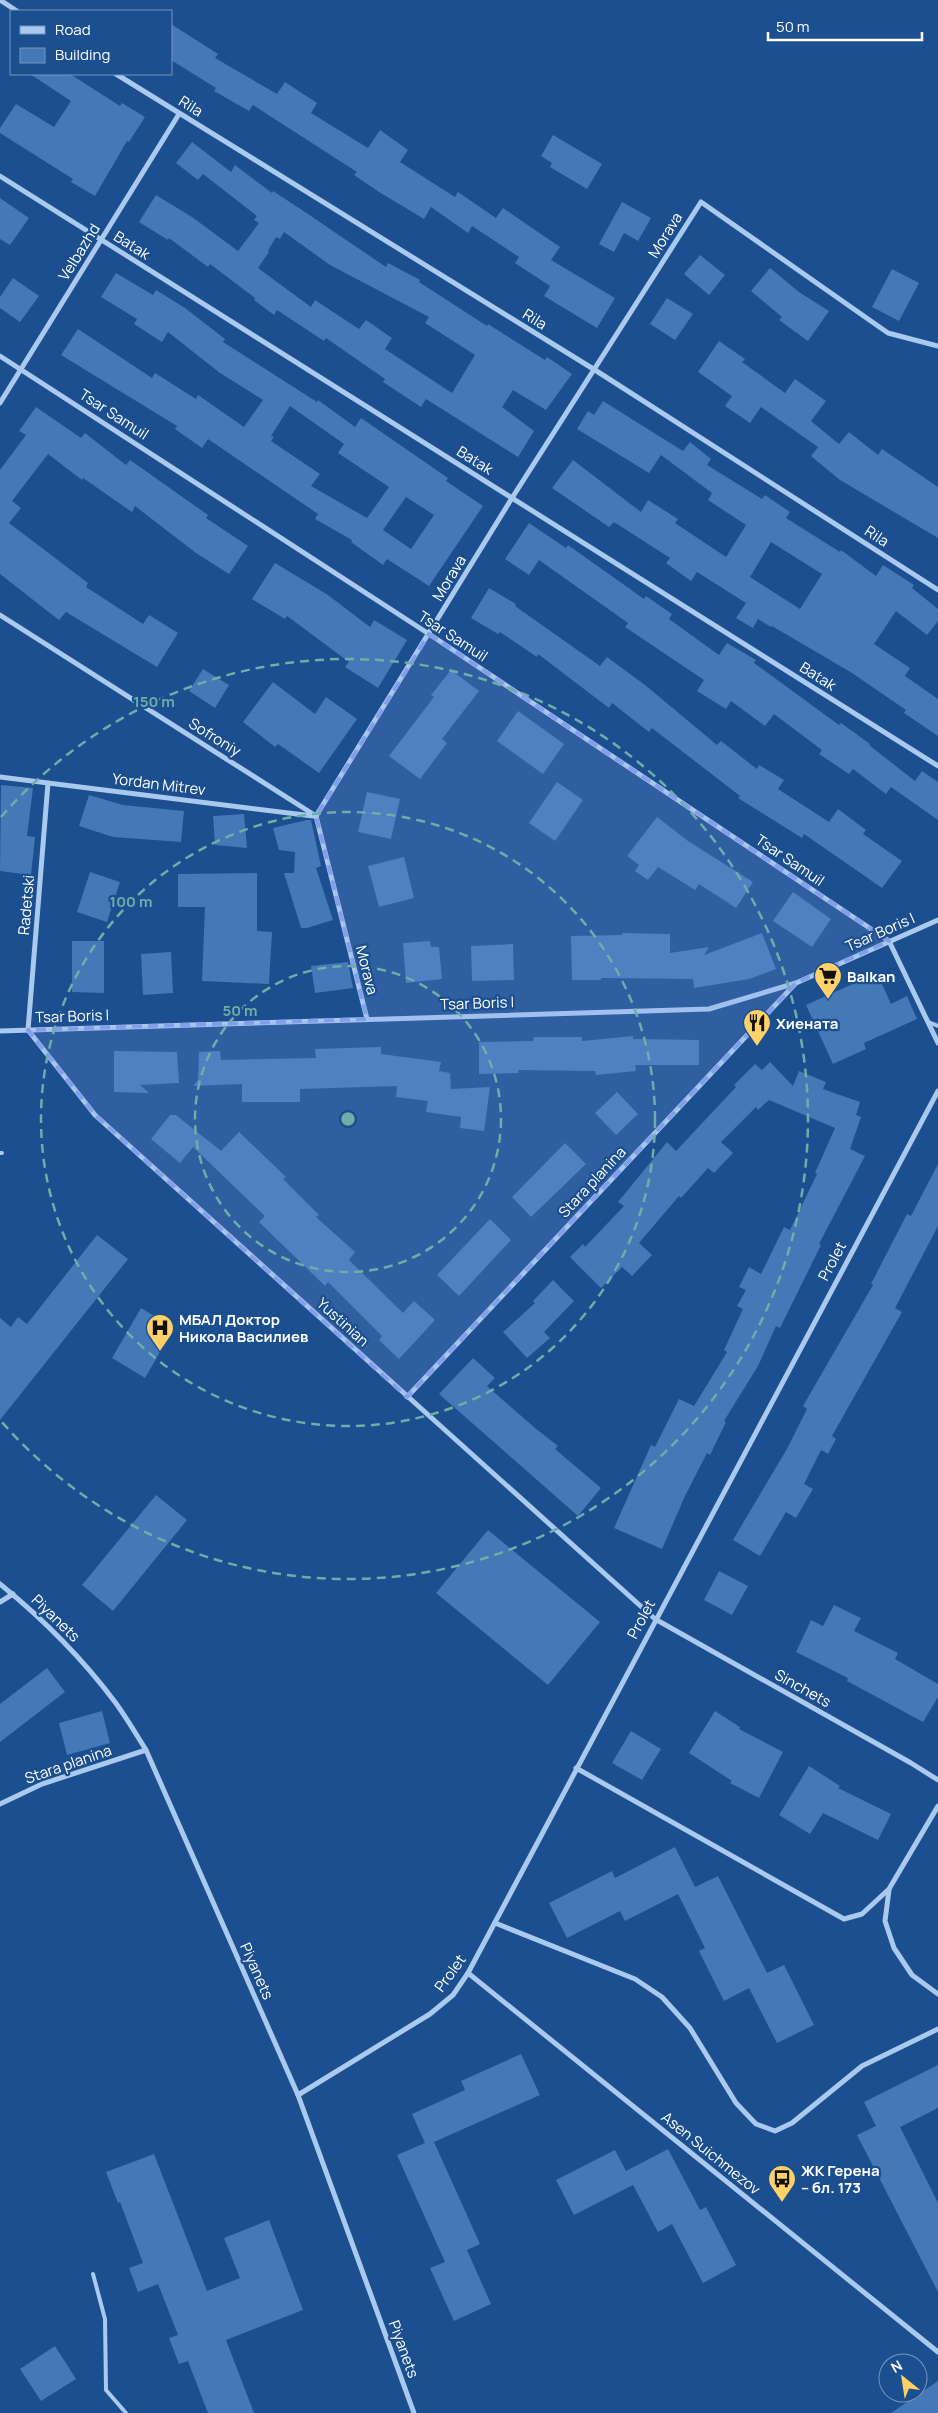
<svg xmlns="http://www.w3.org/2000/svg" width="938" height="2413" viewBox="0 0 938 2413" font-family="Manrope,sans-serif">
  <style>
    .building { fill: #4478b7; fill-rule: evenodd }
    .lines { fill: none; stroke-linecap: round; stroke-linejoin: round }
    .lane { stroke: #a9c9ee; stroke-width: 4 }
    .street { stroke: #a9c9ee; stroke-width: 5 }
    .marked { fill: #839eea; fill-opacity: 0.2; stroke: #839eea; stroke-width: 4; stroke-dasharray: 10 6; stroke-linejoin: round }
    .ring { fill: none; stroke: #6fada8; stroke-width: 2.5; stroke-dasharray: 9 6 }
    .labels { text-anchor: middle; dominant-baseline: central; stroke-width: 4.5; stroke-linejoin: round; paint-order: stroke }
    .street-label { font-size: 15px; fill: #fff; stroke: #1b4f8f }
    .poi-label { font-size: 15px; font-weight: bold; fill: #fff; stroke: #1b4f8f; text-anchor: start }
    .centre { fill: #6fada8; stroke: #1b4f8f; stroke-width: 2.5 }
    .ring-label { font-size: 15px; text-anchor: middle; font-weight: bold; fill: #6fada8; stroke: #1b4f8f; stroke-width: 4.5; stroke-linejoin: round; paint-order: stroke }
  </style>
  <rect width="100%" height="100%" fill="#1b4f8f"/>
  <g class="building">
    <path d="M171,24L218,54L215,58L277,94L285,82L317,103L311,113L368,148L380,130L408,150L400,162L455,197L458,192L496,218L503,208L560,247L551,260L615,298L597,328L544,296L550,286L515,263L519,257L472,226L468,233L431,207L424,219L379,192L354,175L357,172L253,105L249,111L214,91L216,88L171,60Z"/>
    <path d="M30,74H70L120,106L122,103L145,117L129,142L127,141L95,196L71,182L73,179L0,133V128L16,104L54,127L71,101Z"/>
    <path d="M553,135L602,164L587,189L550,167L552,163L541,156Z"/>
    <path d="M192,142L231,172L235,165L272,193L273,191L305,212L386,267L388,263L420,280L419,282L487,326L488,324L545,360L547,357L572,374L546,410L513,390L502,407L534,431L518,457L426,399L421,407L383,382L385,379L326,338L324,341L277,310L274,315L254,300L255,298L210,264L208,267L169,238L168,240L139,222L156,195L192,217L238,251L259,223L254,220L257,216L203,174L198,180L176,163ZM284,232L330,265L429,317L425,323L475,355L452,393L385,349L392,338L366,320L359,329L315,300L311,307L258,268L269,252L268,251L276,237L280,239Z"/>
    <path d="M0,198L29,218L10,245L0,239Z"/>
    <path d="M622,202L651,218L638,241L624,233L614,252L599,244Z"/>
    <path d="M700,255L725,275L709,295L684,274Z"/>
    <path d="M770,268L799,292L829,311L808,341L779,320L782,317L751,291Z"/>
    <path d="M892,269L919,283L899,321L872,307Z"/>
    <path d="M116,273L153,295L156,290L185,308L225,339L223,342L317,402L318,400L355,427L361,418L448,478L446,481L483,506L429,586L387,559L383,565L351,542L352,540L315,519L318,514L208,439L202,448L175,429L177,426L61,355L78,329L152,378L155,373L196,399L198,395L244,427L263,400L220,373L168,332L162,342L134,324L137,319L101,297ZM290,406L344,444L338,453L389,487L367,518L311,486L320,474L271,441L274,437L271,436ZM406,497L434,515L411,549L383,530Z"/>
    <path d="M13,278L39,296L20,322L0,308V297Z"/>
    <path d="M667,298L693,314L675,340L650,324Z"/>
    <path d="M719,341L745,359L742,362L785,393L795,379L826,401L811,421L839,444L849,432L878,455L882,449L938,487V538L840,480L811,456L818,447L761,407L750,423L725,406L732,396L698,372Z"/>
    <path d="M603,401L683,451L690,442L711,459L707,465L762,499L765,495L790,512L786,518L840,552L841,550L876,576L883,565L914,585L912,588L938,609V621L927,635L896,611L874,644L910,668L905,676L938,699V736L904,713L906,710L852,673L772,626L771,627L758,619L753,628L736,618L746,603L697,572L691,581L666,563L670,558L614,522L609,527L552,488L573,460L641,512L648,500L678,519L675,523L726,557L746,525L708,500L712,493L661,455L649,473L577,429L588,411L594,415ZM771,542L822,574L800,609L750,577Z"/>
    <path d="M36,407L81,438L85,433L126,465L130,460L208,515L206,518L248,546L229,574L196,553L135,506L132,512L83,478L82,480L48,454L12,501L21,508L9,523L88,583L86,587L143,624L149,615L178,633L157,667L66,612L59,620L0,574V470L26,435L19,431Z"/>
    <path d="M529,523L566,548L568,545L644,599L646,596L672,614L669,619L719,655L727,643L756,660L754,663L839,725L841,723L870,744L869,745L915,781L922,771L938,782V820L891,787L886,794L853,769L849,774L819,754L822,750L774,714L765,726L731,701L726,709L697,691L704,680L625,627L628,623L539,560L529,575L505,559Z"/>
    <path d="M275,563L328,595L370,627L374,620L407,640L378,688L345,667L349,662L287,616L285,619L252,599Z"/>
    <path d="M489,588L516,604L515,606L600,666L607,657L645,685L717,745L721,741L757,769L759,765L784,780L778,789L829,822L838,809L866,830L863,834L902,861L882,888L804,834L802,838L738,798L740,796L652,728L649,732L612,703L609,708L538,654L537,657L500,632L498,634L471,618Z"/>
    <path d="M203,669L229,685L215,708L189,691Z"/>
    <path d="M451,670L479,691L442,739L447,743L420,779L389,756L434,697L431,695Z"/>
    <path d="M273,682L315,714L326,697L357,719L319,773L278,744L275,747L243,722Z"/>
    <path d="M518,711L564,744L543,774L497,741Z"/>
    <path d="M557,782L583,800L555,841L529,823Z"/>
    <path d="M1,785L33,788L27,836L35,837L31,875L0,871Z"/>
    <path d="M367,792L400,799L391,839L358,832Z"/>
    <path d="M89,795L123,805L184,811L181,842L113,837L79,826Z"/>
    <path d="M244,814L247,848L215,845L213,816Z"/>
    <path d="M657,817L688,841L753,882L736,908L699,884L695,890L658,867L648,880L635,871L639,865L627,856Z"/>
    <path d="M307,820H311L321,866L316,868L333,920L307,928H301L284,873H294L295,852L279,850L273,828Z"/>
    <path d="M404,857L414,898L379,907L368,866Z"/>
    <path d="M90,872L120,882L107,922L77,912Z"/>
    <path d="M257,873V931L272,932L269,984L202,981L205,907H178V874Z"/>
    <path d="M793,892L831,919L812,947L773,921Z"/>
    <path d="M622,933L670,934V953L709,947L704,955L762,933L776,969L749,979L694,988L693,979L601,978V980H572L571,936L622,935Z"/>
    <path d="M72,941H104V993L72,992Z"/>
    <path d="M430,941L431,947H439L442,979L406,983L403,943Z"/>
    <path d="M513,944L514,980L472,981L471,946Z"/>
    <path d="M171,952L173,993L143,995L141,954Z"/>
    <path d="M348,962L353,988L315,993L311,966Z"/>
    <path d="M877,973L891,1004L907,996L917,1019L864,1043L866,1049L833,1064L806,1005Z"/>
    <path d="M633,1036V1039L699,1040V1065H635L636,1071L596,1075L595,1071L518,1070L519,1073L479,1074V1042L533,1041L534,1037H582V1041Z"/>
    <path d="M381,1047V1054L441,1062L439,1071L450,1073L451,1089L490,1087L484,1131L460,1128L461,1117L426,1112L428,1101L396,1097L397,1086L300,1089V1102H242V1084L193,1086L198,1080L199,1052L220,1051L221,1060L316,1058L315,1049Z"/>
    <path d="M114,1051L177,1052L179,1083L140,1085L149,1093L114,1092Z"/>
    <path d="M770,1062L793,1086L799,1071L826,1082L823,1089L860,1102L856,1115L861,1117L850,1149L865,1156L819,1244L821,1245L780,1328L776,1326L758,1366L724,1421L726,1422L710,1455L707,1453L685,1496L662,1549L614,1528L651,1445L655,1447L679,1399L694,1406L727,1352L724,1350L743,1309L737,1306L746,1290L739,1287L749,1267L761,1274L784,1227L790,1230L817,1174L815,1173L835,1128L769,1100L758,1110L756,1107L721,1142L733,1153L714,1173L708,1168L681,1198L679,1196L639,1243L652,1255L632,1276L622,1267L601,1288L570,1257L583,1244L585,1247L624,1206L618,1202L667,1142L676,1151L736,1087L734,1085L755,1064L762,1070Z"/>
    <path d="M617,1092L638,1114L616,1135L595,1113Z"/>
    <path d="M170,1115H176L221,1151L239,1132L286,1177L283,1179L319,1215L316,1217L355,1252L349,1260L403,1313L414,1301L435,1320L399,1359L379,1340L382,1336L328,1282L325,1286L259,1222L265,1216L193,1147L180,1163L151,1139Z"/>
    <path d="M565,1143L586,1164L531,1217L512,1197Z"/>
    <path d="M938,1164V1226L895,1308L902,1312L832,1436L836,1439L828,1454L821,1450L804,1484L813,1489L796,1518L786,1512L760,1556L733,1540L788,1447L807,1409L803,1406L873,1285L871,1284L907,1214L911,1216Z"/>
    <path d="M490,1219L511,1240L459,1296L437,1275Z"/>
    <path d="M97,1235L128,1259L0,1420V1318L11,1327L18,1317L27,1324Z"/>
    <path d="M553,1280L574,1301L544,1332L550,1338L527,1358L503,1332L535,1303L533,1301Z"/>
    <path d="M141,1308L174,1328L145,1378L112,1358Z"/>
    <path d="M473,1358L495,1378L487,1386L535,1428L558,1446L555,1449L601,1488L578,1516L439,1394Z"/>
    <path d="M156,1495L187,1520L113,1611L82,1585Z"/>
    <path d="M488,1530L600,1622L548,1685L436,1593Z"/>
    <path d="M719,1571L748,1586L732,1615L704,1600Z"/>
    <path d="M834,1605L861,1618L854,1631L898,1653L895,1659L938,1684V1697L923,1722L847,1681L848,1678L796,1652L811,1620L823,1626Z"/>
    <path d="M47,1668L65,1692L0,1742V1704Z"/>
    <path d="M102,1711L110,1743L67,1755L59,1723Z"/>
    <path d="M715,1711L740,1727L739,1729L783,1752L759,1798L730,1783L732,1781L689,1753Z"/>
    <path d="M631,1731L661,1749L642,1780L612,1763Z"/>
    <path d="M809,1766L840,1786L838,1788L891,1814L878,1840L823,1813L810,1834L779,1815Z"/>
    <path d="M675,1847L695,1887L718,1876L767,1973L784,1965L814,2025L777,2043L749,1988L724,2001L699,1951L705,1948L678,1894L625,1921L620,1911L567,1938L549,1903L612,1871L615,1878Z"/>
    <path d="M521,2054L540,2095L434,2142L480,2244L467,2250L491,2304L454,2321L430,2268L445,2262L397,2155L425,2143L412,2114L465,2090L461,2081Z"/>
    <path d="M938,2065V2108L900,2127L938,2203V2292L857,2135L876,2126L864,2102Z"/>
    <path d="M668,2149L700,2210L706,2207L736,2265L703,2283L672,2224L658,2232L633,2185L574,2215L556,2180L615,2150L626,2171Z"/>
    <path d="M154,2154L207,2291L240,2278L224,2238L269,2220L303,2310L226,2340L254,2413H208L188,2361L179,2364L169,2338L178,2335L158,2284L138,2292L129,2268L143,2263L120,2202L118,2203L106,2172Z"/>
    <path d="M55,2346L76,2379L41,2401L20,2369Z"/>
    <path d="M938,2381V2413H891Z"/>
  </g>
  <g class="lines">
    <g class="lane">
      <path d="M928,1022L938,1026"/>
      <path d="M0,1153H2"/>
      <path d="M93,2274L105,2319L106,2390L126,2413"/>
    </g>
    <g class="street">
      <path d="M0,0L17,11"/>
      <path d="M116,74L595,370L938,590"/>
      <path d="M0,176L938,766"/>
      <path d="M0,356L429,634L889,941L938,1043"/>
      <path d="M0,403L179,114"/>
      <path d="M0,615L316,816"/>
      <path d="M0,777L313,816"/>
      <path d="M48,783L28,1030L95,1115L655,1619L911,1763L938,1780"/>
      <path d="M367,1019L316,816L512,498L701,202L888,333L938,346"/>
      <path d="M0,1031L709,1009L796,983L938,920"/>
      <path d="M407,1397L795,984"/>
      <path d="M0,1584C43,1619 82,1658 115,1702C126,1717 136,1734 146,1750L298,2095L414,2413"/>
      <path d="M0,1602L13,1594"/>
      <path d="M576,1768L844,1919L862,1914L889,1889L938,1806"/>
      <path d="M0,1804L42,1784L146,1750"/>
      <path d="M889,1890L885,1921L894,1948L912,1975L938,1994"/>
      <path d="M495,1923L635,1979L662,1997L690,2028L736,2103L756,2124L775,2131L792,2123L862,2066L938,2029"/>
      <path d="M468,1973L938,2352"/>
      <path d="M298,2095L430,2014L453,1995L468,1973L938,1091"/>
    </g>
  </g>
  <path class="marked" d="M429,634L889,941L796,983L407,1397L95,1115L28,1030L367,1019L316,816Z"/>
  <g class="ring">
    <circle cx="348" cy="1119" r="153"/>
    <circle cx="348" cy="1119" r="307"/>
    <path d="M1 817A460 460 0 1 1 1 1421"/>
  </g>
  <defs>
    <symbol id="supermarket-pin" viewBox="-11 -11 22 30"><path d="M0 17L-7.5 6A9.5 9.5 0 1 1 7.5 6Z" fill="#ffd166" stroke="#1b4f8f"/><path d="M-6-5.5h2.5l.6 2H6L4.5 2H-2.5L-4.4-4H-6ZM-1.5 3.2a1.3 1.3 0 1 0 .1 0ZM3 3.2a1.3 1.3 0 1 0 .1 0Z" fill="#111"/></symbol>
    <symbol id="restaurant-pin" viewBox="-11 -11 22 30"><path d="M0 17L-7.5 6A9.5 9.5 0 1 1 7.5 6Z" fill="#ffd166" stroke="#1b4f8f"/><path d="M-5-6h1v4h1v-4h1v4h1v-4h1v5L-1.5 .5V6h-2V.5L-5-1ZM5-6V6H3V1.5H1.5Q1.5-4 5-6Z" fill="#111"/></symbol>
    <symbol id="hospital-pin" viewBox="-11 -11 22 30"><path d="M0 17L-7.5 6A9.5 9.5 0 1 1 7.5 6Z" fill="#ffd166" stroke="#1b4f8f"/><path d="M-5-5h3v3.5h4V-5h3V5h-3V1.5h-4V5h-3Z" fill="#111"/></symbol>
    <symbol id="bus-pin" viewBox="-11 -11 22 30"><path d="M0 17L-7.5 6A9.5 9.5 0 1 1 7.5 6Z" fill="#ffd166" stroke="#1b4f8f"/><path d="M-5-6H5V4H4V6H2V4H-2V6H-4V4H-5ZM-3.5-4V0h7V-4ZM-3.5 1.2v1.5H-2V1.2ZM2 1.2v1.5H3.5V1.2Z" fill="#111"/></symbol>
  </defs>
  <g fill-rule="evenodd">
    <use href="#supermarket-pin" x="812" y="960" width="32" height="43"/>
    <use href="#restaurant-pin" x="741" y="1007" width="32" height="43"/>
    <use href="#hospital-pin" x="144" y="1312" width="32" height="43"/>
    <use href="#bus-pin" x="766" y="2163" width="32" height="43"/>
  </g>
  <g class="labels">
    <g class="street-label">
      <text transform="translate(191 106) rotate(32)">Rila</text>
      <text transform="translate(665 235) rotate(-58)">Morava</text>
      <text transform="translate(132 245) rotate(32)">Batak</text>
      <text transform="translate(79 252) rotate(-58)">Velbazhd</text>
      <text transform="translate(535 319) rotate(32)">Rila</text>
      <text transform="translate(114 414) rotate(33)">Tsar Samuil</text>
      <text transform="translate(475 460) rotate(32)">Batak</text>
      <text transform="translate(877 536) rotate(33)">Rila</text>
      <text transform="translate(449 578) rotate(-59)">Morava</text>
      <text transform="translate(453 636) rotate(33)">Tsar Samuil</text>
      <text transform="translate(818 676) rotate(32)">Batak</text>
      <text transform="translate(215 737) rotate(32)">Sofroniy</text>
      <text transform="translate(159 784) rotate(7)">Yordan Mitrev</text>
      <text transform="translate(790 860) rotate(34)">Tsar Samuil</text>
      <text transform="translate(26 905) rotate(-85)">Radetski</text>
      <text transform="translate(880 932) rotate(-24)">Tsar Boris I</text>
      <text transform="translate(367 970) rotate(76)">Morava</text>
      <text transform="translate(477 1003) rotate(-2)">Tsar Boris I</text>
      <text transform="translate(72 1016) rotate(-2)">Tsar Boris I</text>
      <text transform="translate(592 1182) rotate(-47)">Stara planina</text>
      <text transform="translate(832 1261) rotate(-62)">Prolet</text>
      <text transform="translate(343 1322) rotate(42)">Yustinian</text>
      <text transform="translate(56 1618) rotate(44)">Piyanets</text>
      <text transform="translate(641 1619) rotate(-62)">Prolet</text>
      <text transform="translate(803 1688) rotate(29)">Sinchets</text>
      <text transform="translate(68 1764) rotate(-19)">Stara planina</text>
      <text transform="translate(257 1971) rotate(66)">Piyanets</text>
      <text transform="translate(450 1973) rotate(-54)">Prolet</text>
      <text transform="translate(711 2153) rotate(39)">Asen Suichmezov</text>
      <text transform="translate(404 2349) rotate(70)">Piyanets</text>
    </g>
    <g class="poi-label">
      <text x="847" y="976">Balkan</text>
      <text x="776" y="1023">Хиената</text>
      <text x="179" y="1319">МБАЛ Доктор<tspan x="179" dy="17">Никола Василиев</tspan></text>
      <text x="801" y="2170">ЖК Герена<tspan x="801" dy="17">– бл. 173</tspan></text>
    </g>
  </g>
  <circle cx="348" cy="1119" r="8" class="centre"/>
  <g class="ring-label">
    <text x="154" y="707">150 m</text>
    <text x="131" y="907">100 m</text>
    <text x="240" y="1016">50 m</text>
  </g>
  <rect x="10" y="10" width="162" height="65" fill="#1b4f8f" stroke="#7695bc"/>
  <rect x="20" y="26" width="25" height="8" fill="#a9c9ee" stroke="#7695bc"/>
  <text x="55" y="35" font-size="15" fill="#ffffff">Road</text>
  <rect x="20" y="48" width="25" height="15" fill="#4478b7" stroke="#7695bc"/>
  <text x="55" y="60" font-size="15" fill="#ffffff">Building</text>
  <g transform="translate(903 2378) rotate(330)"><circle r="24" fill="#1b4f8f" stroke="#7695bc"/>
  <path d="M0-4L9 19L0 12L-9 19Z" fill="#ffd166"/>
  <text y="-8" font-size="14" font-weight="bold" text-anchor="middle" fill="#ffffff">N</text>
  </g>
  <path d="M768 32v8h154v-8" fill="none" stroke="#ffffff" stroke-width="2.5"/>
  <text x="776" y="32" font-size="15" fill="#ffffff" stroke="#1b4f8f" stroke-width="4" paint-order="stroke">50 m</text>
</svg>
